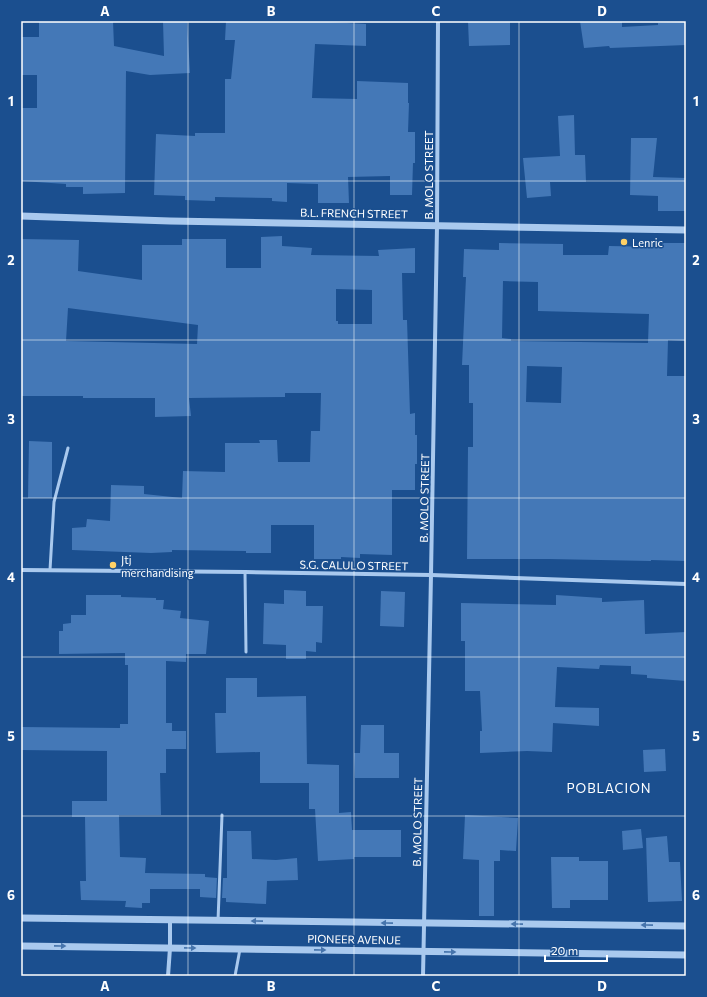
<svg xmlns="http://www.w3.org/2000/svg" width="707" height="997" viewBox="0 0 707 997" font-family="Commissioner,sans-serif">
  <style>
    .building { fill: #4478b7; fill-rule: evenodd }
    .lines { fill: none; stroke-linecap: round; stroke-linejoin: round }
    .service { stroke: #a9c9ee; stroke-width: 3 }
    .minor { stroke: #a9c9ee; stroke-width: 4 }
    .tertiary { stroke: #a9c9ee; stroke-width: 7 }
    .oneway { fill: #4674ac }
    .grid { fill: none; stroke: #fff; stroke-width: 1; stroke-opacity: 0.55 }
    .poi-dot { fill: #ffd166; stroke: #1b4f8f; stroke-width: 1.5 }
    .labels { text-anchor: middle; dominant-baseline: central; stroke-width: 3; stroke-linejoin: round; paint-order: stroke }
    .street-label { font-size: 11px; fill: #fff; stroke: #1b4f8f }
    .poi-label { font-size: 11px; fill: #fff; stroke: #1b4f8f; text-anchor: start }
    .quarter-label { font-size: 13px; letter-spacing: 1px; fill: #fff; stroke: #1b4f8f }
    .neatline { fill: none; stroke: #fff; stroke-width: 1.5 }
    .grid-label { font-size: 13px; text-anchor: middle; font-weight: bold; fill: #fff }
  </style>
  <rect width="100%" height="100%" fill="#1b4f8f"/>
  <g class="building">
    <path d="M39,21H113L114,46L164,56L163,21H187L190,73L150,75L126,71L125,193L83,194V187H66V184L21,181V108H37V75H21V37H39Z"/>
    <path d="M226,21H310L366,24V46L315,44L312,98L357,99V81L408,83V103H409L408,132H415V163H413L412,195H390V176L348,177L349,203H318V184L287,183V202L272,201V198L215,197V201L185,200V196L154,195L156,134L195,136V133H225V79H231L235,40H225Z"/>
    <path d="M468,21H510V45L469,46Z"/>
    <path d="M580,21H622V27L658,25V23L686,22V45L610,48L609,46L584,48Z"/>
    <path d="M574,115L575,155H585L586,182H550L551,196L527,198L523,158L560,156L558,116Z"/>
    <path d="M631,138H657L653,177L686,178V211H658V196L630,195Z"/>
    <path d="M282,236V246L312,248L311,255L379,256L378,250L415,248V273H402L403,320H407L410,414L415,413V435H417V464H415V490H392V555L360,554V558L341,557V559H314V525H271V553H246V551L172,550V552L151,553L72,550V528L86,527L87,519L110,521L111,485L144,486V494L182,498L183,471L225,472V443H260L259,440H277L278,462H310L311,431H320L321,393H285V397L189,398L191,416L155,417V398H83V396H21V239L79,240L78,271L142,280V245H182V239H226V268H261V237ZM336,289L372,290V324H338V321H336ZM68,308L198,325L197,344L66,341Z"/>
    <path d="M499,243L563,244V255H608L609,246L662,247V243H686V341L668,340L667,376H686V561L651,560V561L549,559H467L468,447H473V403H469V365H462L466,277H463L464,249L499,250ZM503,281L538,282V311L649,314L648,343L511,341V339L502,338ZM527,366L562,367L561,403L526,402Z"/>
    <path d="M29,441L52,442V498H28Z"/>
    <path d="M284,590L306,591V606H323L322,643L316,642V652L306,651V659H286V645L263,644L264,603L284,604Z"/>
    <path d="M381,591L405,592L404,627L380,626Z"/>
    <path d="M86,595H121V597L156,598V600H164L163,609L181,611L180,618L209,621L206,654H186V662L166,661V723H172V731H186V749H166V773H160L161,815H119L120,857L146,858L145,873L205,874V877L217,878L216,898L200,897V889H150V903H142V908L125,907L126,901L81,900L80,881H86L85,817H72V801H107V751L21,750V727L120,728V724H128V665H125V653L59,654V631H63V624L71,623V615H86Z"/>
    <path d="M556,595L602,598V602L644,600L645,634L686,632V681L647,678V675L631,674V666L600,665L599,669L557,667L555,707L599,708V726L553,723L552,752L527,751L480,753V731H482L480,691H465V641H461V603L556,605Z"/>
    <path d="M226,678H257V697L306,696L307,764L339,765V813L351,812L352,830H401V857H354V859L318,861L315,809H309V783H260V752L216,753L215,713H226Z"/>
    <path d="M361,725H384V753H399V778H355L354,753H360Z"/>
    <path d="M665,749L666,771L644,772L643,750Z"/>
    <path d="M465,815L518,818L516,851L500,850V861H494V916H479V860L463,859Z"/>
    <path d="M641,829L643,848L623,850L622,831Z"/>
    <path d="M227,831H251L252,859L276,860L297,858L298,880L267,881L266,904L226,902V898H222L223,878H227Z"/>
    <path d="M667,836L669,862H680L682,901L648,902L646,838Z"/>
    <path d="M551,857H579V861H608V900H570V908H552Z"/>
  </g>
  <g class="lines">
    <g class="service">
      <path d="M50,570L54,502L68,448"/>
      <path d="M245,572L246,652"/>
      <path d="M218,921L222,815"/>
      <path d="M235,976L240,949"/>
    </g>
    <g class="minor">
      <path d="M21,570L245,572L431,575L686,584"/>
      <path d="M168,976L170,948V920"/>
      <path d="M423,976L431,575L437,226L438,21"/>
    </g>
    <g class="tertiary">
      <path d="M21,216L170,221L686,230"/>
      <path d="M21,918L686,926"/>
      <path d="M21,946L686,955"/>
    </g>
  </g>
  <defs><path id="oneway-solid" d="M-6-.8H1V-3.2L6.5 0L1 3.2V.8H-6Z"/></defs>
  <g class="oneway">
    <use href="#oneway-solid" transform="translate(257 921) rotate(-179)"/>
    <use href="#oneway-solid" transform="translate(387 923) rotate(-179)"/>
    <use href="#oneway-solid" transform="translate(517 924) rotate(-179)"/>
    <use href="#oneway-solid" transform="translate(647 925) rotate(-179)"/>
    <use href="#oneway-solid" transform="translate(60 946) rotate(1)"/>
    <use href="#oneway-solid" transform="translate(190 948) rotate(1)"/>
    <use href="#oneway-solid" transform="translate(320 950) rotate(1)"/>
    <use href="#oneway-solid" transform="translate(450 952) rotate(1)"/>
  </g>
  <path class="grid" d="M188,21V976M354,21V976M519,21V976M21,181H686M21,340H686M21,498H686M21,657H686M21,816H686"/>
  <g class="poi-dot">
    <circle cx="624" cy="242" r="4"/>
    <circle cx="113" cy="565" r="4"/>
  </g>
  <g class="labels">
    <g class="street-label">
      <text transform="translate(428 175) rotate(-90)">B. MOLO STREET</text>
      <text transform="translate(354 213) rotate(1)">B.L. FRENCH STREET</text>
      <text transform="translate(424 498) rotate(-89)">B. MOLO STREET</text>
      <text transform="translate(354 565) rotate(1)">S.G. CALULO STREET</text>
      <text transform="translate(417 822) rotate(-89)">B. MOLO STREET</text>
      <text transform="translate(354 939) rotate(1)">PIONEER AVENUE</text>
    </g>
    <g class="poi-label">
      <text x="632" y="242">Lenric</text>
      <text x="121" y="559">Jtj<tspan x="121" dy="13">merchandising</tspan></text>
    </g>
    <g class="quarter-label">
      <text x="609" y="788">POBLACION</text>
    </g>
  </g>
  <rect width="707" height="997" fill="none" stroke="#1b4f8f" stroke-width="44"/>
  <path d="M545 955v6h62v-6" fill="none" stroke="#ffffff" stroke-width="2"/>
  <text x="551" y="955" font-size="12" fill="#ffffff" stroke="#1b4f8f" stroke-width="3" paint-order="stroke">20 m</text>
  <rect x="22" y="22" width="663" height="953" class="neatline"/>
  <g class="grid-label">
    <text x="105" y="16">A</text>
    <text x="271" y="16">B</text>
    <text x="436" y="16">C</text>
    <text x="602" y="16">D</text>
    <text x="11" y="106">1</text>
    <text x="696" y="106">1</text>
    <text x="11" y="265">2</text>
    <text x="696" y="265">2</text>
    <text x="11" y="424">3</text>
    <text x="696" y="424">3</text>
    <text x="11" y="582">4</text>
    <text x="696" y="582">4</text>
    <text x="11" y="741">5</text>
    <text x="696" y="741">5</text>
    <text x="11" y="900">6</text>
    <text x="696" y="900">6</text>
    <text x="105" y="991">A</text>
    <text x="271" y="991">B</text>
    <text x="436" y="991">C</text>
    <text x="602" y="991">D</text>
  </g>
</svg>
